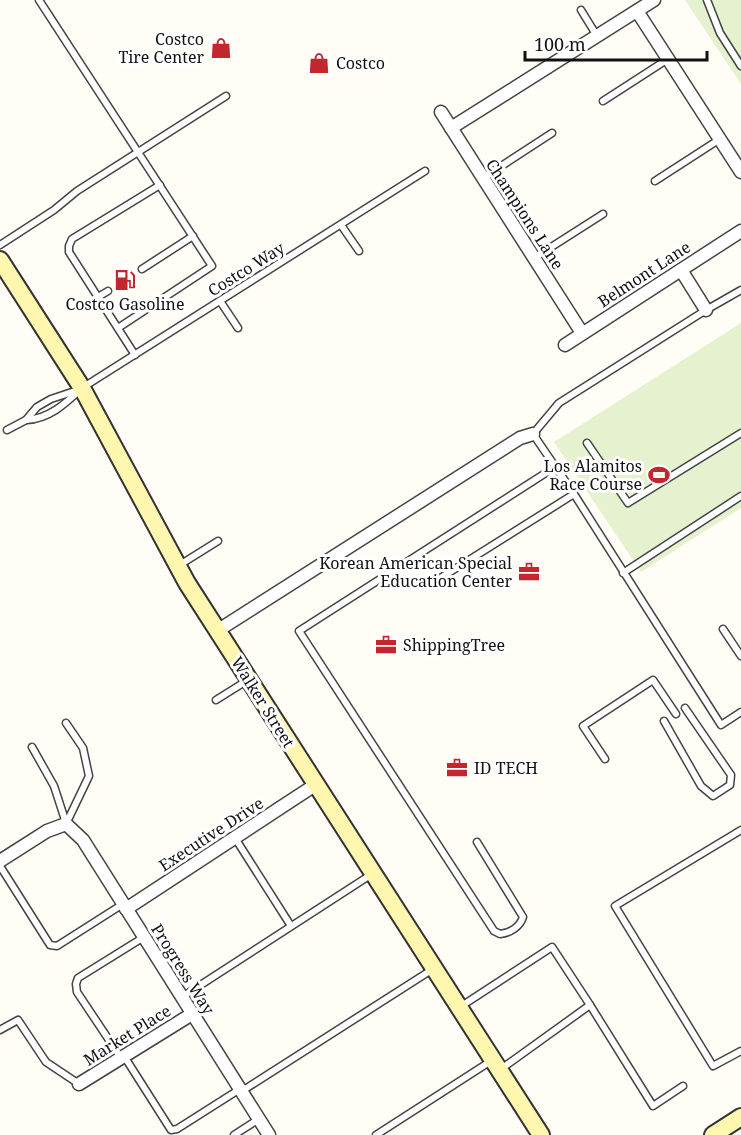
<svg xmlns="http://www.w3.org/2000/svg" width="741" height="1135" viewBox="0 0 741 1135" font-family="'Noto Serif',serif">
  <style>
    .pitch { fill: #e6f2cf }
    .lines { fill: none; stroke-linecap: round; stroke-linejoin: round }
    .lane-casing { stroke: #444; stroke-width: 9 }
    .street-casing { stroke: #444; stroke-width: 15 }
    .secondary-casing { stroke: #333; stroke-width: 20 }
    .lane { stroke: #fff; stroke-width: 6 }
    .street { stroke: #fff; stroke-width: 12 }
    .secondary { stroke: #fff6b0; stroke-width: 16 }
    .labels { text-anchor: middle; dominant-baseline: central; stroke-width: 6; stroke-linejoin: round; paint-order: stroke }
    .poi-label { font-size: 16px; fill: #111; stroke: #fff; text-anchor: end }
    .street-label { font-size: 16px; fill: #111; stroke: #fff }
  </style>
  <rect width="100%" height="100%" fill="#fffdf5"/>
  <g class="pitch">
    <path d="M685,0H741V84Z"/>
    <path d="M741,323V508L641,572L554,442Z"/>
  </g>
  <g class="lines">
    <defs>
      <g id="lane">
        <path d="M39,0L212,266L118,328"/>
        <path d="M707,0L720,33L741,66"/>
        <path d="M581,10L597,36"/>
        <path d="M603,101L668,59"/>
        <path d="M483,178L552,133"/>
        <path d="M655,181L720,139"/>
        <path d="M341,225L359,251"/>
        <path d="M0,245L54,210L77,191L226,96"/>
        <path d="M534,258L603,214"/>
        <path d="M142,269L193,236"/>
        <path d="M741,290L706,310L559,403L533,434L574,494L721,725L741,712"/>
        <path d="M98,297L108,291"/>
        <path d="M220,301L238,328"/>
        <path d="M135,355L69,252V246L72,239L160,185"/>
        <path d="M26,420C49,419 65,404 82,388L425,171"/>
        <path d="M7,430L26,420L37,407L51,399L78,390"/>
        <path d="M587,443L628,503L741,433"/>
        <path d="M178,566L218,541"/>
        <path d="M623,573L741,496"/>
        <path d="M442,577L574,494"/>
        <path d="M723,629L741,656"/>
        <path d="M216,700L248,680"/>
        <path d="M664,721L701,786L713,796L730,785L731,775L685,708"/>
        <path d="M66,723L83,748L89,776L66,824"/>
        <path d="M32,747L54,786L66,823"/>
        <path d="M605,759L583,726L653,680L676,714"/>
        <path d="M741,830L615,906L713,1066L741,1051"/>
        <path d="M235,838L291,926"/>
        <path d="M477,842L523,917C520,927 510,933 500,934L494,931L299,631L555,467"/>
        <path d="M0,866L50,945L57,946L123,904"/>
        <path d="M182,997L372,874"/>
        <path d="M460,1007L552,947L590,1005"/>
        <path d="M0,1030L18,1020L46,1062L79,1084"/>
        <path d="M124,1056L171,1130L177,1129L240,1089"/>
        <path d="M121,1058L77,992L76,984L78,978L144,937"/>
        <path d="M501,1069L590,1005L653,1106L683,1086"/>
        <path d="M242,1091L433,969"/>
        <path d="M234,1135L259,1119"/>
        <path d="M376,1135L491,1061"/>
      </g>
      <g id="street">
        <path d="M637,11L741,172"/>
        <path d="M441,112L582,333"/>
        <path d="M451,128L654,0"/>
        <path d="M681,270L706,310"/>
        <path d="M565,345L741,231"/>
        <path d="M217,631L520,438L533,434"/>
        <path d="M0,861L47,831L66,824L83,840L269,1135"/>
        <path d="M126,909L315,785"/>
        <path d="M79,1084L192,1014"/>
      </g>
      <g id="secondary">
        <path d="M0,260L82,388L187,583L541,1135"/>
        <path d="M713,1135L741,1117"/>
      </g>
    </defs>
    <use href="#lane" class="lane-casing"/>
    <use href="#street" class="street-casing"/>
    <use href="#secondary" class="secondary-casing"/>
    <use href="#lane" class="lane"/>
    <use href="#street" class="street"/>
    <use href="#secondary" class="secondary"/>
  </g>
  <defs>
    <symbol id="shop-bare" viewBox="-9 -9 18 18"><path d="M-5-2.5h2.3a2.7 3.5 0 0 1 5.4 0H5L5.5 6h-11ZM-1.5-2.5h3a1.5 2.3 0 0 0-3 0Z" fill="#c4262e" stroke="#fff" stroke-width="2.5" paint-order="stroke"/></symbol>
    <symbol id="fuel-bare" viewBox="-9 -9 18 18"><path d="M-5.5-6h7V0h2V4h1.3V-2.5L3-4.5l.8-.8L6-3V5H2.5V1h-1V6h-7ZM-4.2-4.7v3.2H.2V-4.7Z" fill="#c4262e" stroke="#fff" stroke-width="2.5" paint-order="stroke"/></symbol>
    <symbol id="stadium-bare" viewBox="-9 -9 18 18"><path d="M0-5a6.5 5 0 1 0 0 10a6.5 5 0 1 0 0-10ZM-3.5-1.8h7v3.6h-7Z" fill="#c4262e" stroke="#fff" stroke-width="2.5" paint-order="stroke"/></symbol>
    <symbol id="office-bare" viewBox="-9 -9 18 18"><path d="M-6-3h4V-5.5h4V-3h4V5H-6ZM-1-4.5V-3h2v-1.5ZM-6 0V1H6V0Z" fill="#c4262e" stroke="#fff" stroke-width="2.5" paint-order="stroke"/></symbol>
  </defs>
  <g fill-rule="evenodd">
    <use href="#shop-bare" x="206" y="33" width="30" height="30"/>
    <use href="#shop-bare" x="304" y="48" width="30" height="30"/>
    <use href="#fuel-bare" x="110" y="265" width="30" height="30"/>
    <use href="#stadium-bare" x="644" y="460" width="30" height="30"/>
    <use href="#office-bare" x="514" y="557" width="30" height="30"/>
    <use href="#office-bare" x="371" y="630" width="30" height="30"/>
    <use href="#office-bare" x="442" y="753" width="30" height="30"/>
  </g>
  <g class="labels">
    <g class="poi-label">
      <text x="204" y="39">Costco<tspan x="204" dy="18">Tire Center</tspan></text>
      <text x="336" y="63" text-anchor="start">Costco</text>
      <text x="125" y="304" text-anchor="middle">Costco Gasoline</text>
      <text x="642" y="466">Los Alamitos<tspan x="642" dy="18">Race Course</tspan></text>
      <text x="512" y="563">Korean American Special<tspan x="512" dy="18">Education Center</tspan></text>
      <text x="403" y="645" text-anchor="start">ShippingTree</text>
      <text x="474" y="768" text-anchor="start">ID TECH</text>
    </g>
    <g class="street-label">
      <text transform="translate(525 214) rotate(57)">Champions Lane</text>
      <text transform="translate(246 269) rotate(-32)">Costco Way</text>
      <text transform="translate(644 274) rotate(-33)">Belmont Lane</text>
      <text transform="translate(263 702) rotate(58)">Walker Street</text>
      <text transform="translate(211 834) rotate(-33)">Executive Drive</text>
      <text transform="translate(183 969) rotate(58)">Progress Way</text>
      <text transform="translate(127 1035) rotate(-32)">Market Place</text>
    </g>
  </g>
  <path d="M525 51v9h182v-9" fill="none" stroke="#111111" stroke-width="3"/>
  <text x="534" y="51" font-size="18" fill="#111111" stroke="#ffffff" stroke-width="4.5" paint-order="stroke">100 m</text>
</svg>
